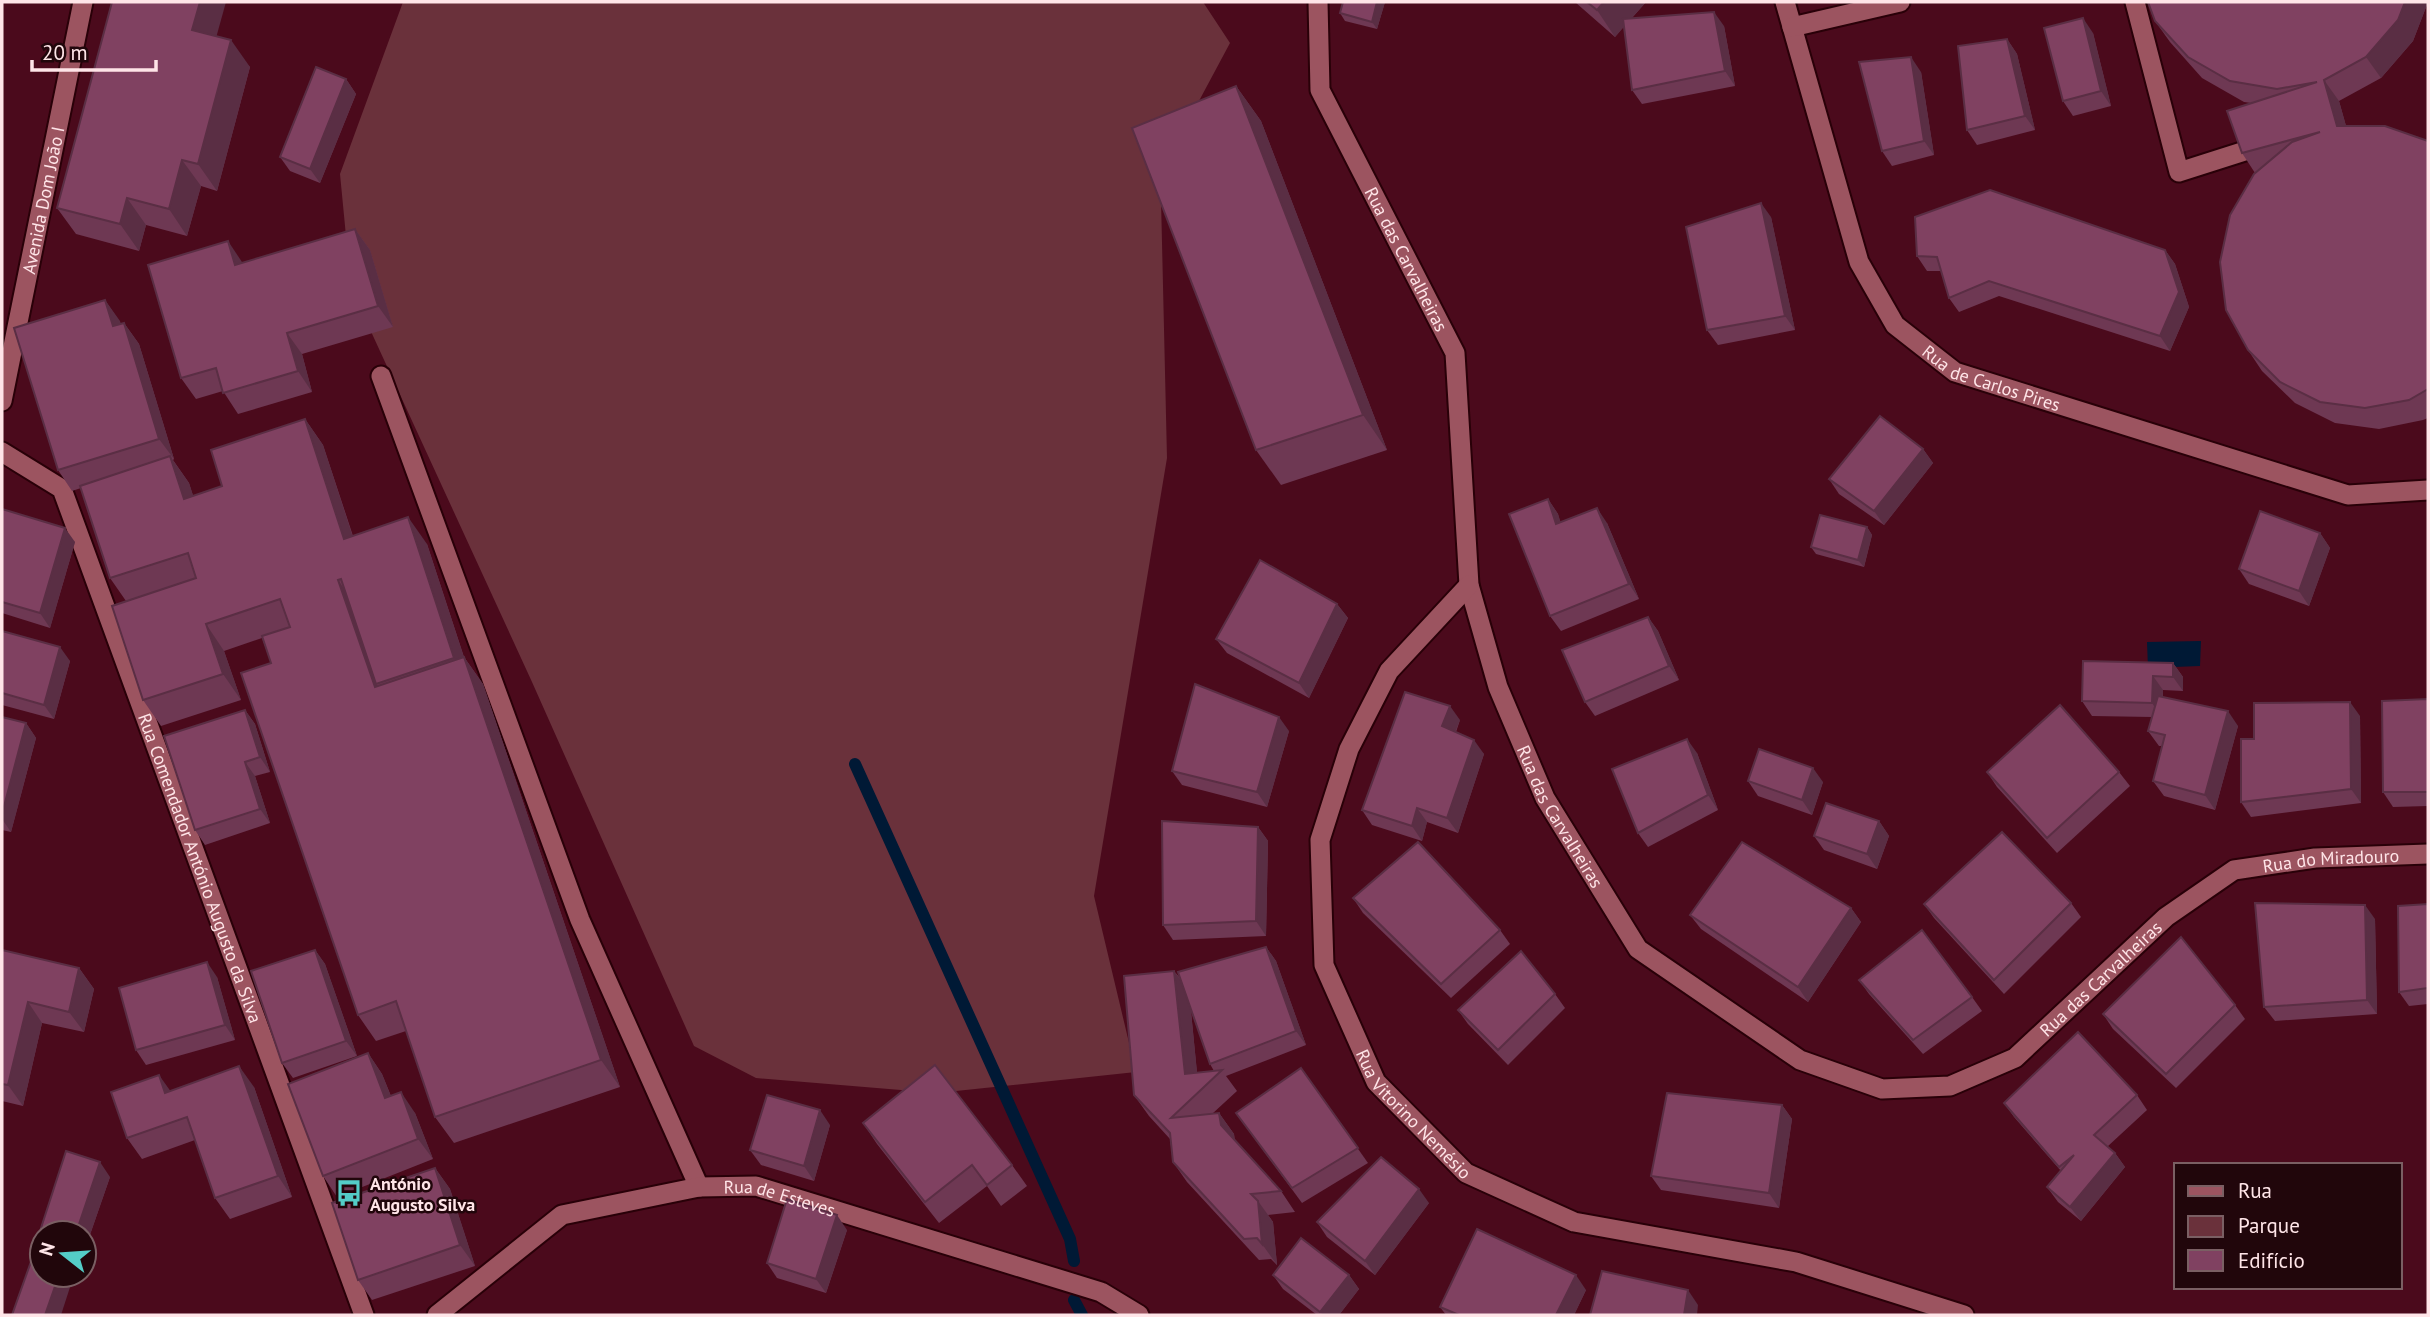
<svg xmlns="http://www.w3.org/2000/svg" width="2430" height="1317" viewBox="0 0 2430 1317" font-family="'PT Sans',sans-serif">
  <style>
    .green { fill: #6a313b }
    .water { fill: #001935 }
    .lines { fill: none; stroke-linecap: round; stroke-linejoin: round }
    .stream { stroke: #001935; stroke-width: 12 }
    .service-casing { stroke: #290008; stroke-width: 23 }
    .minor-casing { stroke: #290008; stroke-width: 23 }
    .tertiary-casing { stroke: #290008; stroke-width: 23 }
    .service { stroke: #9c5460; stroke-width: 19 }
    .minor { stroke: #9c5460; stroke-width: 19 }
    .tertiary { stroke: #9c5460; stroke-width: 19 }
    .wall { fill: #6e3853; fill-rule: evenodd }
    .shaded-wall { fill: #5a2e44 }
    .building { fill: #804161; stroke: #5a2e44; stroke-width: 2 }
    .labels { text-anchor: middle; dominant-baseline: central; stroke-width: 5; stroke-linejoin: round; paint-order: stroke }
    .street-label { font-size: 18px; fill: #ffe5e8; stroke: #21060b }
    .poi-label { font-size: 18px; font-weight: bold; fill: #ffe5e8; stroke: #21060b; text-anchor: start }
  </style>
  <rect width="100%" height="100%" fill="#4b0a1c"/>
  <path class="green" d="M403,2H1203L1230,43L1192,114L1160,156L1167,458L1094,896L1136,1072L937,1093L756,1078L694,1046L532,682L351,288L340,174Z"/>
  <path class="water" d="M2201,641L2200,666L2148,668L2147,642Z"/>
  <g class="lines">
    <g class="stream">
      <path d="M855,764L1070,1239L1074,1261"/>
      <path d="M1074,1300L1082,1315"/>
    </g>
    <defs>
      <g id="service">
        <path d="M2135,2L2179,172L2248,150"/>
        <path d="M381,376L580,920L699,1187"/>
      </g>
      <g id="minor">
        <path id="s1" d="M1318,2L1320,90L1455,353L1469,585L1498,687L1545,798L1638,949L1800,1060L1882,1089L1950,1086L2015,1058L2166,917L2234,870L2315,858L2428,854"/>
        <path id="s2" d="M1785,2L1859,262L1895,325L1955,372L2348,495L2428,490"/>
        <path d="M1792,27L1900,2"/>
        <path id="s3" d="M2,452L62,489L364,1315"/>
        <path id="s4" d="M1469,585L1389,671L1349,749L1320,840L1324,965L1376,1082L1466,1173L1574,1222L1796,1262L1964,1315"/>
      </g>
      <g id="tertiary">
        <path id="s5" d="M2,401L83,2"/>
        <path id="s6" d="M437,1315L562,1215L699,1187L756,1186L1101,1292L1139,1315"/>
      </g>
    </defs>
    <use href="#service" class="service-casing"/>
    <use href="#minor" class="minor-casing"/>
    <use href="#tertiary" class="tertiary-casing"/>
    <use href="#service" class="service"/>
    <use href="#minor" class="minor"/>
    <use href="#tertiary" class="tertiary"/>
  </g>
  <g class="wall">
    <path d="M1385,2L1377,29L1345,21L1340,13Z"/>
    <path d="M1575,2H1646L1631,19L1724,26L1735,86L1642,104L1632,90L1624,26L1615,37Z"/>
    <path d="M2148,2H2428L2413,41L2381,78L2339,101L2346,126L2428,141V418L2423,420L2379,429L2335,423L2295,403L2262,371L2248,350L2255,173L2242,153L2251,103L2244,102L2202,78L2170,42L2155,21Z"/>
    <path d="M2093,33L2111,106L2073,116L2063,101Z"/>
    <path d="M216,36L250,67L217,191L201,186L187,236L146,225L139,251L76,234L57,208Z"/>
    <path d="M2007,39L2017,54L2035,130L1977,145L1967,130Z"/>
    <path d="M1921,72L1934,155L1892,166L1882,151Z"/>
    <path d="M346,79L356,94L320,183L290,171L280,157Z"/>
    <path d="M1236,86L1261,121L1387,450L1281,485L1256,450Z"/>
    <path d="M1771,217L1795,330L1718,345L1707,330Z"/>
    <path d="M355,229L370,250L393,327L302,354L312,392L238,414L223,391L196,399L181,378L242,262L243,263Z"/>
    <path d="M2165,250L2175,264L2189,307L2170,351L1999,296L1959,312L1949,298L1941,271H1927L1917,256Z"/>
    <path d="M105,300L121,324L124,323L139,344L174,459L173,460L189,483L193,496L222,486L305,419L323,445L353,536L427,544L464,657L483,684L620,1087L454,1143L435,1117L406,1031L376,1041L358,1015L271,663L262,638L224,651L241,700L161,726L143,700L126,601L110,578L81,488L72,491L58,470Z"/>
    <path d="M1923,449L1933,463L1884,525L1839,494L1829,479Z"/>
    <path d="M1548,499L1558,514L1560,522L1607,523L1639,599L1561,631L1550,616Z"/>
    <path d="M2,509L75,542L50,628L2,613Z"/>
    <path d="M1867,527L1872,535L1864,567L1816,554L1811,547Z"/>
    <path d="M2320,533L2330,548L2309,606L2249,584L2239,569Z"/>
    <path d="M1337,604L1348,618L1309,698L1227,653L1216,639Z"/>
    <path d="M1648,617L1658,631L1679,680L1595,716L1585,702Z"/>
    <path d="M2,631L70,661L54,719L2,705Z"/>
    <path d="M2173,663L2183,677V691L2163,690V697L2238,726L2215,810L2164,796L2153,781L2162,746H2159L2148,731L2152,717L2092,716L2082,701Z"/>
    <path d="M2428,699V806L2393,807L2383,792Z"/>
    <path d="M245,710L255,724L270,772L255,776L270,823L205,845L195,830Z"/>
    <path d="M2360,716L2361,803L2251,817L2241,802L2254,739Z"/>
    <path d="M2,717L26,723L36,738L11,832L2,830Z"/>
    <path d="M1460,720L1456,732L1484,754L1458,833L1427,822L1422,841L1372,825L1362,810Z"/>
    <path d="M1289,731L1267,807L1182,785L1172,771Z"/>
    <path d="M1697,753L1718,810L1648,847L1638,833Z"/>
    <path d="M1987,772H2119L2130,786L2057,853L1997,787Z"/>
    <path d="M1748,781L1823,782L1812,815L1758,796Z"/>
    <path d="M1879,821L1889,836L1877,869L1824,850L1814,836Z"/>
    <path d="M1258,827L1268,841L1266,936L1173,940L1163,925Z"/>
    <path d="M1353,898L1500,930L1510,944L1451,998L1363,913Z"/>
    <path d="M2071,903L2081,917L2004,994L1934,918L1924,904Z"/>
    <path d="M2428,904V1004L2409,1006L2399,992Z"/>
    <path d="M1851,908L1861,922L1808,1002L1701,929L1690,915Z"/>
    <path d="M2375,919L2377,1014L2275,1021L2264,1007Z"/>
    <path d="M1266,947L1276,961L1306,1045L1226,1076L1237,1091L1212,1114L1219,1113L1234,1134L1235,1141L1281,1191L1295,1212L1268,1215L1273,1222L1277,1265L1271,1259L1259,1260L1187,1182L1173,1162L1170,1139L1149,1116L1134,1095L1174,971L1180,978ZM1191,1011L1210,1064L1214,1071L1197,1073Z"/>
    <path d="M2,950L79,968L94,989L84,1032L42,1023L23,1106L2,1101Z"/>
    <path d="M315,950L325,964L357,1056L293,1078L282,1063Z"/>
    <path d="M217,977L235,1040L146,1065L136,1050Z"/>
    <path d="M1859,980L1972,997L1982,1011L1923,1054L1869,994Z"/>
    <path d="M1555,994L1565,1008L1508,1065L1468,1024L1458,1010Z"/>
    <path d="M2235,1005L2245,1019L2176,1088L2113,1029L2103,1014Z"/>
    <path d="M368,1053L382,1074L391,1096L415,1113L433,1159L337,1197L323,1176Z"/>
    <path d="M1301,1068L1368,1163L1302,1203L1246,1127Z"/>
    <path d="M254,1087L292,1197L230,1219L215,1198L195,1140L142,1159L127,1138L170,1091Z"/>
    <path d="M2137,1095L2147,1110L2107,1147L2115,1153L2125,1167L2081,1221L2058,1202L2047,1187L2061,1171L2014,1117L2004,1103Z"/>
    <path d="M1782,1105L1792,1119L1779,1208L1661,1190L1651,1176Z"/>
    <path d="M863,1123L1012,1165L1027,1186L1001,1206L987,1186L939,1223L877,1144Z"/>
    <path d="M830,1125L814,1181L761,1165L750,1150Z"/>
    <path d="M435,1168L450,1189L475,1266L372,1300L358,1280Z"/>
    <path d="M110,1177L84,1252V1233H44L41,1228Z"/>
    <path d="M1429,1203L1375,1275L1327,1237L1317,1222Z"/>
    <path d="M847,1230L826,1293L777,1278L767,1263Z"/>
    <path d="M1273,1275H1349L1359,1289L1339,1315H1317L1283,1289Z"/>
    <path d="M1586,1290L1574,1315H1446L1440,1307Z"/>
  </g>
  <g class="shaded-wall">
    <path d="M200,2H226L211,56L192,30Z"/>
    <path d="M1377,2H1385L1377,29L1372,22Z"/>
    <path d="M1604,2H1646L1615,37L1597,10Z"/>
    <path d="M2405,2H2428L2413,41L2381,78L2366,57Z"/>
    <path d="M1714,12L1724,26L1735,86L1725,71Z"/>
    <path d="M2083,18L2093,33L2111,106L2101,91Z"/>
    <path d="M2007,39L2017,54L2035,130L2025,116Z"/>
    <path d="M231,40L250,67L217,191L198,164Z"/>
    <path d="M1911,57L1921,72L1934,155L1924,141Z"/>
    <path d="M346,79L356,94L320,183L310,169Z"/>
    <path d="M2324,80L2339,101L2352,147L2337,126Z"/>
    <path d="M1236,86L1261,121L1387,450L1363,415Z"/>
    <path d="M182,160L201,186L187,236L169,209Z"/>
    <path d="M127,198L146,225L139,251L120,224Z"/>
    <path d="M1761,203L1771,217L1795,330L1785,316Z"/>
    <path d="M355,229L370,250L393,327L378,306Z"/>
    <path d="M228,241L242,262L249,286L235,265Z"/>
    <path d="M2165,250L2175,264L2189,307L2170,351L2160,336Z"/>
    <path d="M105,300L120,321L128,347L113,326Z"/>
    <path d="M124,323L139,344L174,459L159,439Z"/>
    <path d="M287,333L302,354L312,392L298,371Z"/>
    <path d="M305,419L323,445L362,565L344,539Z"/>
    <path d="M1923,449L1933,463L1884,525L1874,511Z"/>
    <path d="M170,456L189,483L203,525L184,499Z"/>
    <path d="M1548,499L1558,514L1566,538L1556,524Z"/>
    <path d="M1597,508L1607,523L1639,599L1629,584Z"/>
    <path d="M408,517L427,544L473,685L454,658Z"/>
    <path d="M1867,527L1872,535L1864,567L1858,560Z"/>
    <path d="M65,528L75,542L50,628L40,613Z"/>
    <path d="M2320,533L2330,548L2309,606L2299,591Z"/>
    <path d="M338,580L357,607L376,684L390,704L375,687Z"/>
    <path d="M1337,604L1348,618L1309,698L1299,683Z"/>
    <path d="M1648,617L1658,631L1679,680L1669,666Z"/>
    <path d="M206,624L224,651L241,700L223,674Z"/>
    <path d="M60,647L70,661L54,719L44,705Z"/>
    <path d="M464,657L483,684L620,1087L601,1060Z"/>
    <path d="M2173,663L2183,677V691L2173,677Z"/>
    <path d="M2153,676L2163,690L2162,718L2152,703Z"/>
    <path d="M2350,702L2360,716L2361,803L2351,789Z"/>
    <path d="M1450,706L1460,720L1452,740L1442,726Z"/>
    <path d="M245,710L255,724L270,772L260,757Z"/>
    <path d="M2228,711L2238,726L2215,810L2205,795Z"/>
    <path d="M1279,717L1289,731L1267,807L1257,792Z"/>
    <path d="M26,723L36,738L11,832L2,819V814Z"/>
    <path d="M1687,739L1697,753L1718,810L1708,795Z"/>
    <path d="M1474,740L1484,754L1458,833L1447,818Z"/>
    <path d="M245,762L255,776L270,823L260,809Z"/>
    <path d="M1813,768L1823,782L1812,815L1802,800Z"/>
    <path d="M1417,808L1427,822L1422,841L1412,826Z"/>
    <path d="M1879,821L1889,836L1877,869L1867,854Z"/>
    <path d="M1258,827L1268,841L1266,936L1256,921Z"/>
    <path d="M2365,905L2375,919L2377,1014L2367,1000Z"/>
    <path d="M1851,908L1861,922L1808,1002L1798,987Z"/>
    <path d="M1266,947L1276,961L1306,1045L1296,1031Z"/>
    <path d="M315,950L325,964L357,1056L346,1041Z"/>
    <path d="M207,962L217,977L235,1040L225,1025Z"/>
    <path d="M79,968L94,989L84,1032L69,1012Z"/>
    <path d="M1174,971L1189,992L1199,1092L1185,1074Z"/>
    <path d="M28,1002L42,1023L23,1106L8,1085Z"/>
    <path d="M368,1053L382,1074L400,1119L385,1098Z"/>
    <path d="M239,1066L254,1087L292,1197L278,1176Z"/>
    <path d="M159,1075L174,1096L165,1093Z"/>
    <path d="M401,1092L415,1113L433,1159L418,1139Z"/>
    <path d="M1782,1105L1792,1119L1779,1208L1769,1193Z"/>
    <path d="M820,1110L830,1125L814,1181L804,1166Z"/>
    <path d="M1219,1113L1234,1134L1235,1146L1221,1125Z"/>
    <path d="M2115,1153L2125,1167L2081,1221L2070,1207Z"/>
    <path d="M100,1162L110,1177L84,1252V1233H76Z"/>
    <path d="M435,1168L450,1189L475,1266L460,1245Z"/>
    <path d="M1419,1189L1429,1203L1375,1275L1365,1261Z"/>
    <path d="M1258,1201L1273,1222L1277,1265L1262,1244Z"/>
    <path d="M837,1215L847,1230L826,1293L816,1279Z"/>
    <path d="M59,1275H68L72,1281L61,1315H45Z"/>
    <path d="M1349,1275L1359,1289L1339,1315H1323L1320,1312Z"/>
    <path d="M1576,1275L1586,1290L1574,1315H1556Z"/>
    <path d="M1688,1290L1698,1305L1697,1315H1684Z"/>
  </g>
  <g class="building">
    <path d="M112,2H200L192,30L231,40L198,164L182,160L169,209L127,198L120,224L57,208Z"/>
    <path d="M1343,2H1377L1372,22L1340,13Z"/>
    <path d="M1587,2H1604L1597,10Z"/>
    <path d="M2148,2H2405L2398,20L2366,57L2324,80L2337,126H2385L2428,141V389L2409,400L2365,408L2320,402L2280,382L2248,350L2226,310L2220,262L2230,215L2254,174L2292,142L2320,132L2242,153L2227,111L2317,82L2277,89L2230,81L2188,57L2155,21Z"/>
    <path d="M1714,12L1725,71L1632,90L1623,19Z"/>
    <path d="M2083,18L2101,91L2063,101L2044,28Z"/>
    <path d="M2007,39L2025,116L1967,130L1958,46Z"/>
    <path d="M1911,57L1924,141L1882,151L1859,62Z"/>
    <path d="M316,67L346,79L310,169L280,157Z"/>
    <path d="M1236,86L1363,415L1256,450L1132,128Z"/>
    <path d="M1990,190L2165,250L2179,292L2160,336L1989,281L1949,298L1937,257L1917,256L1915,217Z"/>
    <path d="M1761,203L1785,316L1707,330L1686,227Z"/>
    <path d="M355,229L378,306L287,333L298,371L223,393L216,368L181,378L148,265L228,241L235,265Z"/>
    <path d="M105,300L113,326L124,323L159,439L58,470L14,328Z"/>
    <path d="M1880,416L1923,449L1874,511L1829,479Z"/>
    <path d="M305,419L344,539L408,517L454,658L376,684L341,579L338,580L375,687L464,657L601,1060L435,1117L396,1001L358,1015L241,673L271,663L262,636L290,627L280,599L206,624L223,674L143,700L112,606L196,578L188,553L110,578L80,486L170,456L184,499L222,486L211,450Z"/>
    <path d="M1548,499L1556,524L1597,508L1629,584L1550,616L1509,514Z"/>
    <path d="M2,509L65,528L40,613L2,602Z"/>
    <path d="M2260,511L2320,533L2299,591L2239,569Z"/>
    <path d="M1820,515L1867,527L1858,560L1811,547Z"/>
    <path d="M1260,560L1337,604L1299,683L1216,639Z"/>
    <path d="M1648,617L1669,666L1585,702L1562,650Z"/>
    <path d="M2,631L60,647L44,705L2,693Z"/>
    <path d="M2083,661L2173,663V677L2153,676L2152,703L2082,701Z"/>
    <path d="M1195,684L1279,717L1257,792L1172,771Z"/>
    <path d="M1405,692L1450,706L1442,726L1474,740L1447,818L1417,808L1412,826L1362,810Z"/>
    <path d="M2158,696L2228,711L2205,795L2153,781L2165,735L2148,731Z"/>
    <path d="M2428,699V792H2383L2382,701Z"/>
    <path d="M2350,702L2351,789L2241,802V739H2254V703Z"/>
    <path d="M2060,705L2119,772L2047,838L1987,772Z"/>
    <path d="M245,710L260,757L245,762L260,809L195,830L164,736Z"/>
    <path d="M2,717L26,723L2,814Z"/>
    <path d="M1687,739L1708,795L1638,833L1612,769Z"/>
    <path d="M1759,749L1813,768L1802,800L1748,781Z"/>
    <path d="M1826,803L1879,821L1867,854L1814,836Z"/>
    <path d="M1162,821L1258,827L1256,921L1163,925Z"/>
    <path d="M2002,832L2071,903L1994,980L1924,904Z"/>
    <path d="M1418,842L1500,930L1441,984L1353,898Z"/>
    <path d="M1742,842L1851,908L1798,987L1690,915Z"/>
    <path d="M2255,903L2365,905L2367,1000L2264,1007Z"/>
    <path d="M2428,904V988L2399,992L2398,906Z"/>
    <path d="M1922,930L1972,997L1913,1040L1859,980Z"/>
    <path d="M2181,937L2235,1005L2166,1074L2103,1014Z"/>
    <path d="M1266,947L1296,1031L1210,1064L1178,972Z"/>
    <path d="M2,950L79,968L69,1012L28,1002L8,1085L2,1084Z"/>
    <path d="M315,950L346,1041L282,1063L251,971Z"/>
    <path d="M1521,951L1555,994L1498,1050L1458,1010Z"/>
    <path d="M207,962L225,1025L136,1050L119,988Z"/>
    <path d="M1174,971L1185,1074L1222,1070L1171,1118L1219,1113L1221,1125L1281,1191L1251,1194L1258,1201L1262,1244L1257,1238L1244,1239L1173,1162L1170,1133L1134,1095L1124,976Z"/>
    <path d="M2078,1032L2137,1095L2094,1135L2115,1153L2070,1207L2047,1187L2074,1155L2059,1167L2004,1103Z"/>
    <path d="M368,1053L385,1098L401,1092L418,1139L323,1176L288,1084Z"/>
    <path d="M935,1065L1012,1165L987,1185L972,1165L925,1202L863,1123Z"/>
    <path d="M239,1066L278,1176L215,1198L187,1117L127,1138L111,1092L159,1075L165,1093Z"/>
    <path d="M1301,1068L1358,1148L1292,1188L1236,1113Z"/>
    <path d="M1667,1093L1782,1105L1769,1193L1651,1176Z"/>
    <path d="M767,1095L820,1110L804,1166L750,1150Z"/>
    <path d="M66,1151L100,1162L76,1233H56L41,1228Z"/>
    <path d="M1381,1157L1419,1189L1365,1261L1317,1222Z"/>
    <path d="M435,1168L460,1245L358,1280L332,1203Z"/>
    <path d="M787,1199L837,1215L816,1279L767,1263Z"/>
    <path d="M1477,1229L1576,1275L1556,1315H1459L1440,1307Z"/>
    <path d="M1301,1238L1349,1275L1320,1312L1273,1275Z"/>
    <path d="M33,1256L42,1260V1275H59L45,1315H12Z"/>
    <path d="M1602,1271L1688,1290L1684,1315H1590Z"/>
  </g>
  <defs>
    <symbol id="bus-bare" viewBox="-9 -9 18 18"><path d="M-5-6H5V4H4V6H2V4H-2V6H-4V4H-5ZM-3.5-4V0h7V-4ZM-3.5 1.2v1.5H-2V1.2ZM2 1.2v1.5H3.5V1.2Z" fill="#54cdc7" stroke="#21060b" stroke-width="2.5" paint-order="stroke"/></symbol>
  </defs>
  <g fill-rule="evenodd">
    <use href="#bus-bare" x="330" y="1174" width="38" height="38"/>
  </g>
  <g class="labels">
    <g class="street-label">
      <text stroke="none"><textPath href="#s5" startOffset="205">Avenida Dom João I</textPath></text>
      <text stroke="none"><textPath href="#s1" startOffset="278">Rua das Carvalheiras</textPath></text>
      <text stroke="none"><textPath href="#s2" startOffset="455">Rua de Carlos Pires</textPath></text>
      <text stroke="none"><textPath href="#s1" startOffset="866">Rua das Carvalheiras</textPath></text>
      <text stroke="none"><textPath href="#s1" startOffset="1829">Rua do Miradouro</textPath></text>
      <text stroke="none"><textPath href="#s3" startOffset="474">Rua Comendador António Augusto da Silva</textPath></text>
      <text stroke="none"><textPath href="#s1" startOffset="1559">Rua das Carvalheiras</textPath></text>
      <text stroke="none"><textPath href="#s4" startOffset="602">Rua Vitorino Nemésio</textPath></text>
      <text stroke="none"><textPath href="#s6" startOffset="382">Rua de Esteves</textPath></text>
    </g>
    <g class="poi-label">
      <text x="370" y="1183">António<tspan x="370" dy="21">Augusto Silva</tspan></text>
    </g>
  </g>
  <rect width="2430" height="1317" fill="none" stroke="#ffe5e8" stroke-width="7"/>
  <rect x="2174" y="1163" width="228" height="126" fill="#21060b" stroke="#7a5f63" stroke-width="2"/>
  <rect x="2188" y="1186" width="35" height="10" fill="#9c5460" stroke="#7a5f63" stroke-width="2"/>
  <text x="2238" y="1198" font-size="21" fill="#ffe5e8">Rua</text>
  <rect x="2188" y="1216" width="35" height="21" fill="#6a313b" stroke="#7a5f63" stroke-width="2"/>
  <text x="2238" y="1233" font-size="21" fill="#ffe5e8">Parque</text>
  <rect x="2188" y="1250" width="35" height="21" fill="#804161" stroke="#7a5f63" stroke-width="2"/>
  <text x="2238" y="1268" font-size="21" fill="#ffe5e8">Edifício</text>
  <g transform="translate(63 1254) rotate(287)"><circle r="33" fill="#21060b" stroke="#7a5f63" stroke-width="2"/>
  <path d="M0-5L12 26L0 18L-12 26Z" fill="#54cdc7"/>
  <text y="-10" font-size="19" font-weight="bold" text-anchor="middle" fill="#ffe5e8">N</text>
  </g>
  <path d="M32 60v10h124v-10" fill="none" stroke="#ffe5e8" stroke-width="3.5"/>
  <text x="42" y="60" font-size="21" fill="#ffe5e8" stroke="#21060b" stroke-width="5" paint-order="stroke">20 m</text>
</svg>
